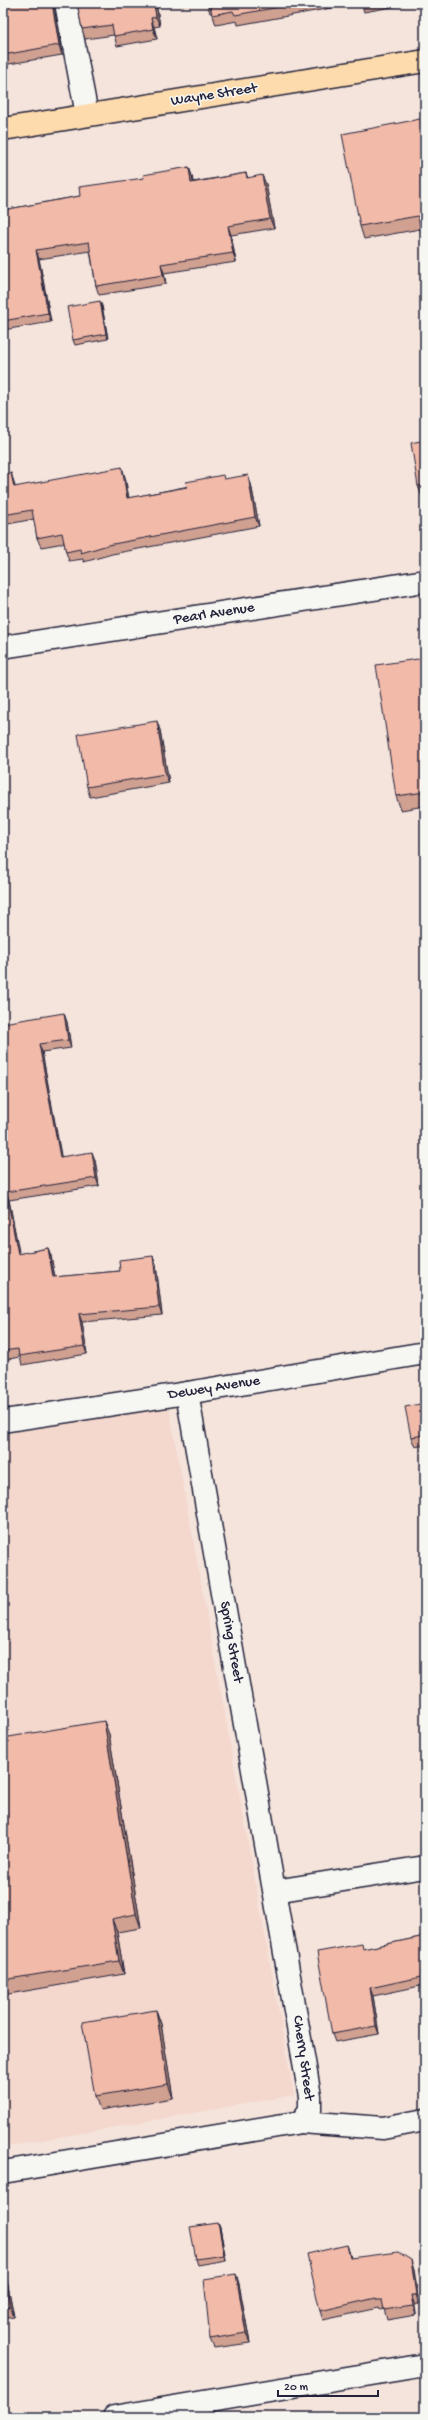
<svg xmlns="http://www.w3.org/2000/svg" width="428" height="2420" viewBox="0 0 428 2420" font-family="'Gochi Hand',sans-serif">
  <style>
    .built { fill: #f4d7cd }
    .lines { fill: none; stroke-linecap: round; stroke-linejoin: round }
    .minor-casing { stroke: #22223b; stroke-width: 25 }
    .major-casing { stroke: #22223b; stroke-width: 25 }
    .minor { stroke: #f6f6f2; stroke-width: 22 }
    .major { stroke: #fedbac; stroke-width: 22 }
    .wall { fill: #d0a091; stroke: #22223b }
    .shaded-wall { fill: #a98276; stroke: #22223b }
    .building { fill: #f2baa9; stroke: #22223b }
    .labels { text-anchor: middle; dominant-baseline: central; stroke-width: 3; stroke-linejoin: round; paint-order: stroke }
    .street-label { font-size: 15px; fill: #22223b; stroke: #f6f6f2 }
  </style>
  <rect width="100%" height="100%" fill="#f5e4dc"/>
  <filter id="ink" filterUnits="userSpaceOnUse"><feTurbulence type="fractalNoise" baseFrequency=".025" numOctaves="2"/><feDisplacementMap in="SourceGraphic" scale="8" xChannelSelector="R" yChannelSelector="G"/><feConvolveMatrix kernelMatrix="1 2 1 2 8 2 1 2 1" color-interpolation-filters="sRGB"/></filter>
  <g filter="url(#ink)">
    <path class="built" d="M169,1407L294,2095L3,2147V1434Z"/>
    <g class="lines">
      <defs>
        <g id="minor">
          <path d="M66,3L87,115"/>
          <path d="M3,647L425,581"/>
          <path d="M3,1421L187,1393L425,1353"/>
          <path d="M275,1891L425,1867"/>
          <path d="M301,2122L383,2128L425,2120"/>
          <path d="M3,2172L301,2122L310,2110V2096L187,1393"/>
          <path d="M114,2417L425,2365"/>
        </g>
        <path id="major" d="M3,129L425,61"/>
      </defs>
      <use href="#minor" class="minor-casing"/>
      <use href="#major" class="major-casing"/>
      <use href="#minor" class="minor"/>
      <use href="#major" class="major"/>
    </g>
    <g class="wall">
      <path d="M3,3H54V5L62,55L3,65Z"/>
      <path d="M77,3H156L160,26L154,27L157,39L117,46L114,35L85,39L82,29Z"/>
      <path d="M207,3H359L238,25L237,21L216,25L212,13H210Z"/>
      <path d="M361,3H403V5L364,12Z"/>
      <path d="M425,118L420,229L364,239L360,226Z"/>
      <path d="M189,167L192,176L193,182L246,173L248,178L266,184L274,228L231,235L236,262L164,273L166,284L99,295L96,286L90,251L39,259L51,322L3,330V210L80,196L144,178Z"/>
      <path d="M102,306L108,339L75,345L73,340Z"/>
      <path d="M425,440V495L422,496L418,486Z"/>
      <path d="M11,473L15,487L125,477L129,498L224,479L251,484L259,526L112,554L84,562L83,559L69,561L66,552L64,543L41,547L37,538L34,519L3,525V475Z"/>
      <path d="M425,658V806L401,810L396,796Z"/>
      <path d="M160,730L169,783L90,797L87,787Z"/>
      <path d="M67,1022L71,1048L42,1052L61,1157L95,1160L99,1186L9,1200L19,1254L48,1248L51,1256L55,1277L120,1271L156,1265L162,1315L82,1322L87,1354L22,1365L20,1357L3,1360V1023Z"/>
      <path d="M425,1403V1445L415,1447L411,1437Z"/>
      <path d="M109,1734L141,1928L117,1932L124,1974L3,1995V1738Z"/>
      <path d="M425,1936V1985L373,1996L379,2034L335,2042L332,2034L364,1949Z"/>
      <path d="M156,2010L161,2024L173,2098L100,2110L95,2096Z"/>
      <path d="M218,2223L220,2228L226,2260L198,2265L196,2259Z"/>
      <path d="M347,2245L351,2258L414,2270L419,2304L415,2305L416,2315L387,2320L384,2309L380,2310L379,2308L323,2320L320,2311Z"/>
      <path d="M3,2262L4,2265L14,2317L3,2319Z"/>
      <path d="M236,2274L239,2284L250,2343L214,2348L210,2339Z"/>
    </g>
    <g class="shaded-wall">
      <path d="M52,3H54V5L62,55L59,45Z"/>
      <path d="M154,3H156L160,26L156,17Z"/>
      <path d="M151,18L154,27L157,39L153,29Z"/>
      <path d="M189,167L192,176L195,191L191,183Z"/>
      <path d="M262,175L266,184L274,228L270,219Z"/>
      <path d="M228,226L231,235L236,262L233,253Z"/>
      <path d="M36,250L39,259L51,322L48,313Z"/>
      <path d="M161,264L164,273L166,284L163,275Z"/>
      <path d="M100,301L102,306L108,339L106,334Z"/>
      <path d="M122,467L125,477L130,507L127,498Z"/>
      <path d="M11,473L14,482L17,496L14,487Z"/>
      <path d="M248,475L251,484L259,526L255,517Z"/>
      <path d="M157,721L160,730L169,783L165,774Z"/>
      <path d="M64,1013L67,1022L71,1048L68,1040Z"/>
      <path d="M39,1044L42,1052L63,1166L60,1157Z"/>
      <path d="M92,1152L95,1160L99,1186L96,1178Z"/>
      <path d="M6,1192L9,1200L21,1262L18,1254Z"/>
      <path d="M48,1248L51,1256L56,1285L53,1277Z"/>
      <path d="M153,1256L156,1265L162,1315L159,1307Z"/>
      <path d="M79,1314L82,1322L87,1354L84,1346Z"/>
      <path d="M104,1721L109,1734L141,1928L136,1914Z"/>
      <path d="M112,1919L117,1932L124,1974L119,1961Z"/>
      <path d="M370,1988L373,1996L379,2034L376,2026Z"/>
      <path d="M156,2010L161,2024L173,2098L168,2084Z"/>
      <path d="M218,2223L220,2228L226,2260L224,2255Z"/>
      <path d="M347,2245L350,2255L353,2268L350,2258Z"/>
      <path d="M411,2260L414,2270L419,2304L416,2295Z"/>
      <path d="M3,2262L4,2265L14,2317L10,2306L3,2270Z"/>
      <path d="M236,2274L239,2284L250,2343L246,2333Z"/>
      <path d="M411,2295L415,2305L416,2315L413,2306Z"/>
    </g>
    <g class="building">
      <path d="M3,3H52L59,45L3,55Z"/>
      <path d="M77,3H154L156,17L151,18L153,29L114,36L112,25L82,29Z"/>
      <path d="M207,3H302L235,15L233,11L212,15L210,3L207,4Z"/>
      <path d="M425,118V251L418,216L360,226L342,134Z"/>
      <path d="M189,167L191,183L246,173L247,178L262,175L270,219L228,226L233,253L161,264L163,275L96,286L89,242L36,250L48,313L3,321V210L80,196L79,187L144,178L143,175Z"/>
      <path d="M100,301L106,334L73,340L67,307Z"/>
      <path d="M425,440V485L418,486L411,443Z"/>
      <path d="M122,467L127,498L187,487L186,482L223,475L224,479L248,475L255,517L108,545L81,553L80,549L66,552L62,533L37,538L32,510L3,515V475L11,473L14,487Z"/>
      <path d="M425,658V792L396,796L376,665Z"/>
      <path d="M157,721L165,774L87,787L78,734Z"/>
      <path d="M64,1013L68,1040L39,1044L60,1157L92,1152L96,1178L6,1192L18,1254L48,1248L53,1277L120,1271L119,1260L153,1256L159,1307L79,1314L84,1346L19,1356L18,1349L3,1351V1023Z"/>
      <path d="M425,1403V1435L411,1437L405,1407Z"/>
      <path d="M104,1721L136,1914L112,1919L119,1961L3,1980V1738Z"/>
      <path d="M425,1936V1976L370,1988L376,2026L332,2034L317,1952L362,1944L363,1949Z"/>
      <path d="M156,2010L168,2084L95,2096L82,2022Z"/>
      <path d="M218,2223L224,2255L196,2259L190,2227Z"/>
      <path d="M347,2245L350,2258L398,2252L411,2260L416,2295H411L413,2306L384,2310L382,2300H377L376,2298L320,2311L307,2254Z"/>
      <path d="M3,2270L10,2306L3,2307Z"/>
      <path d="M236,2274L246,2333L210,2339L204,2279Z"/>
    </g>
  </g>
  <g class="labels">
    <g class="street-label">
      <text transform="translate(214 95) rotate(-9)">Wayne Street</text>
      <text transform="translate(214 614) rotate(-9)">Pearl Avenue</text>
      <text transform="translate(214 1388) rotate(-9)">Dewey Avenue</text>
      <text transform="translate(231 1642) rotate(80)">Spring Street</text>
      <text transform="translate(303 2058) rotate(82)">Cherry Street</text>
    </g>
  </g>
  <rect width="428" height="2420" fill="none" stroke="#f6f6f2" stroke-width="16"/>
  <rect x="8" y="8" width="412" height="2404" fill="none" stroke="#22223b" stroke-width="1.5" filter="url(#ink)"/>
  <path d="M278 2390v6h100v-6" fill="none" stroke="#22223b" stroke-width="2"/>
  <text x="284" y="2390" font-size="12" fill="#22223b" stroke="#f6f6f2" stroke-width="3" paint-order="stroke">20 m</text>
</svg>
